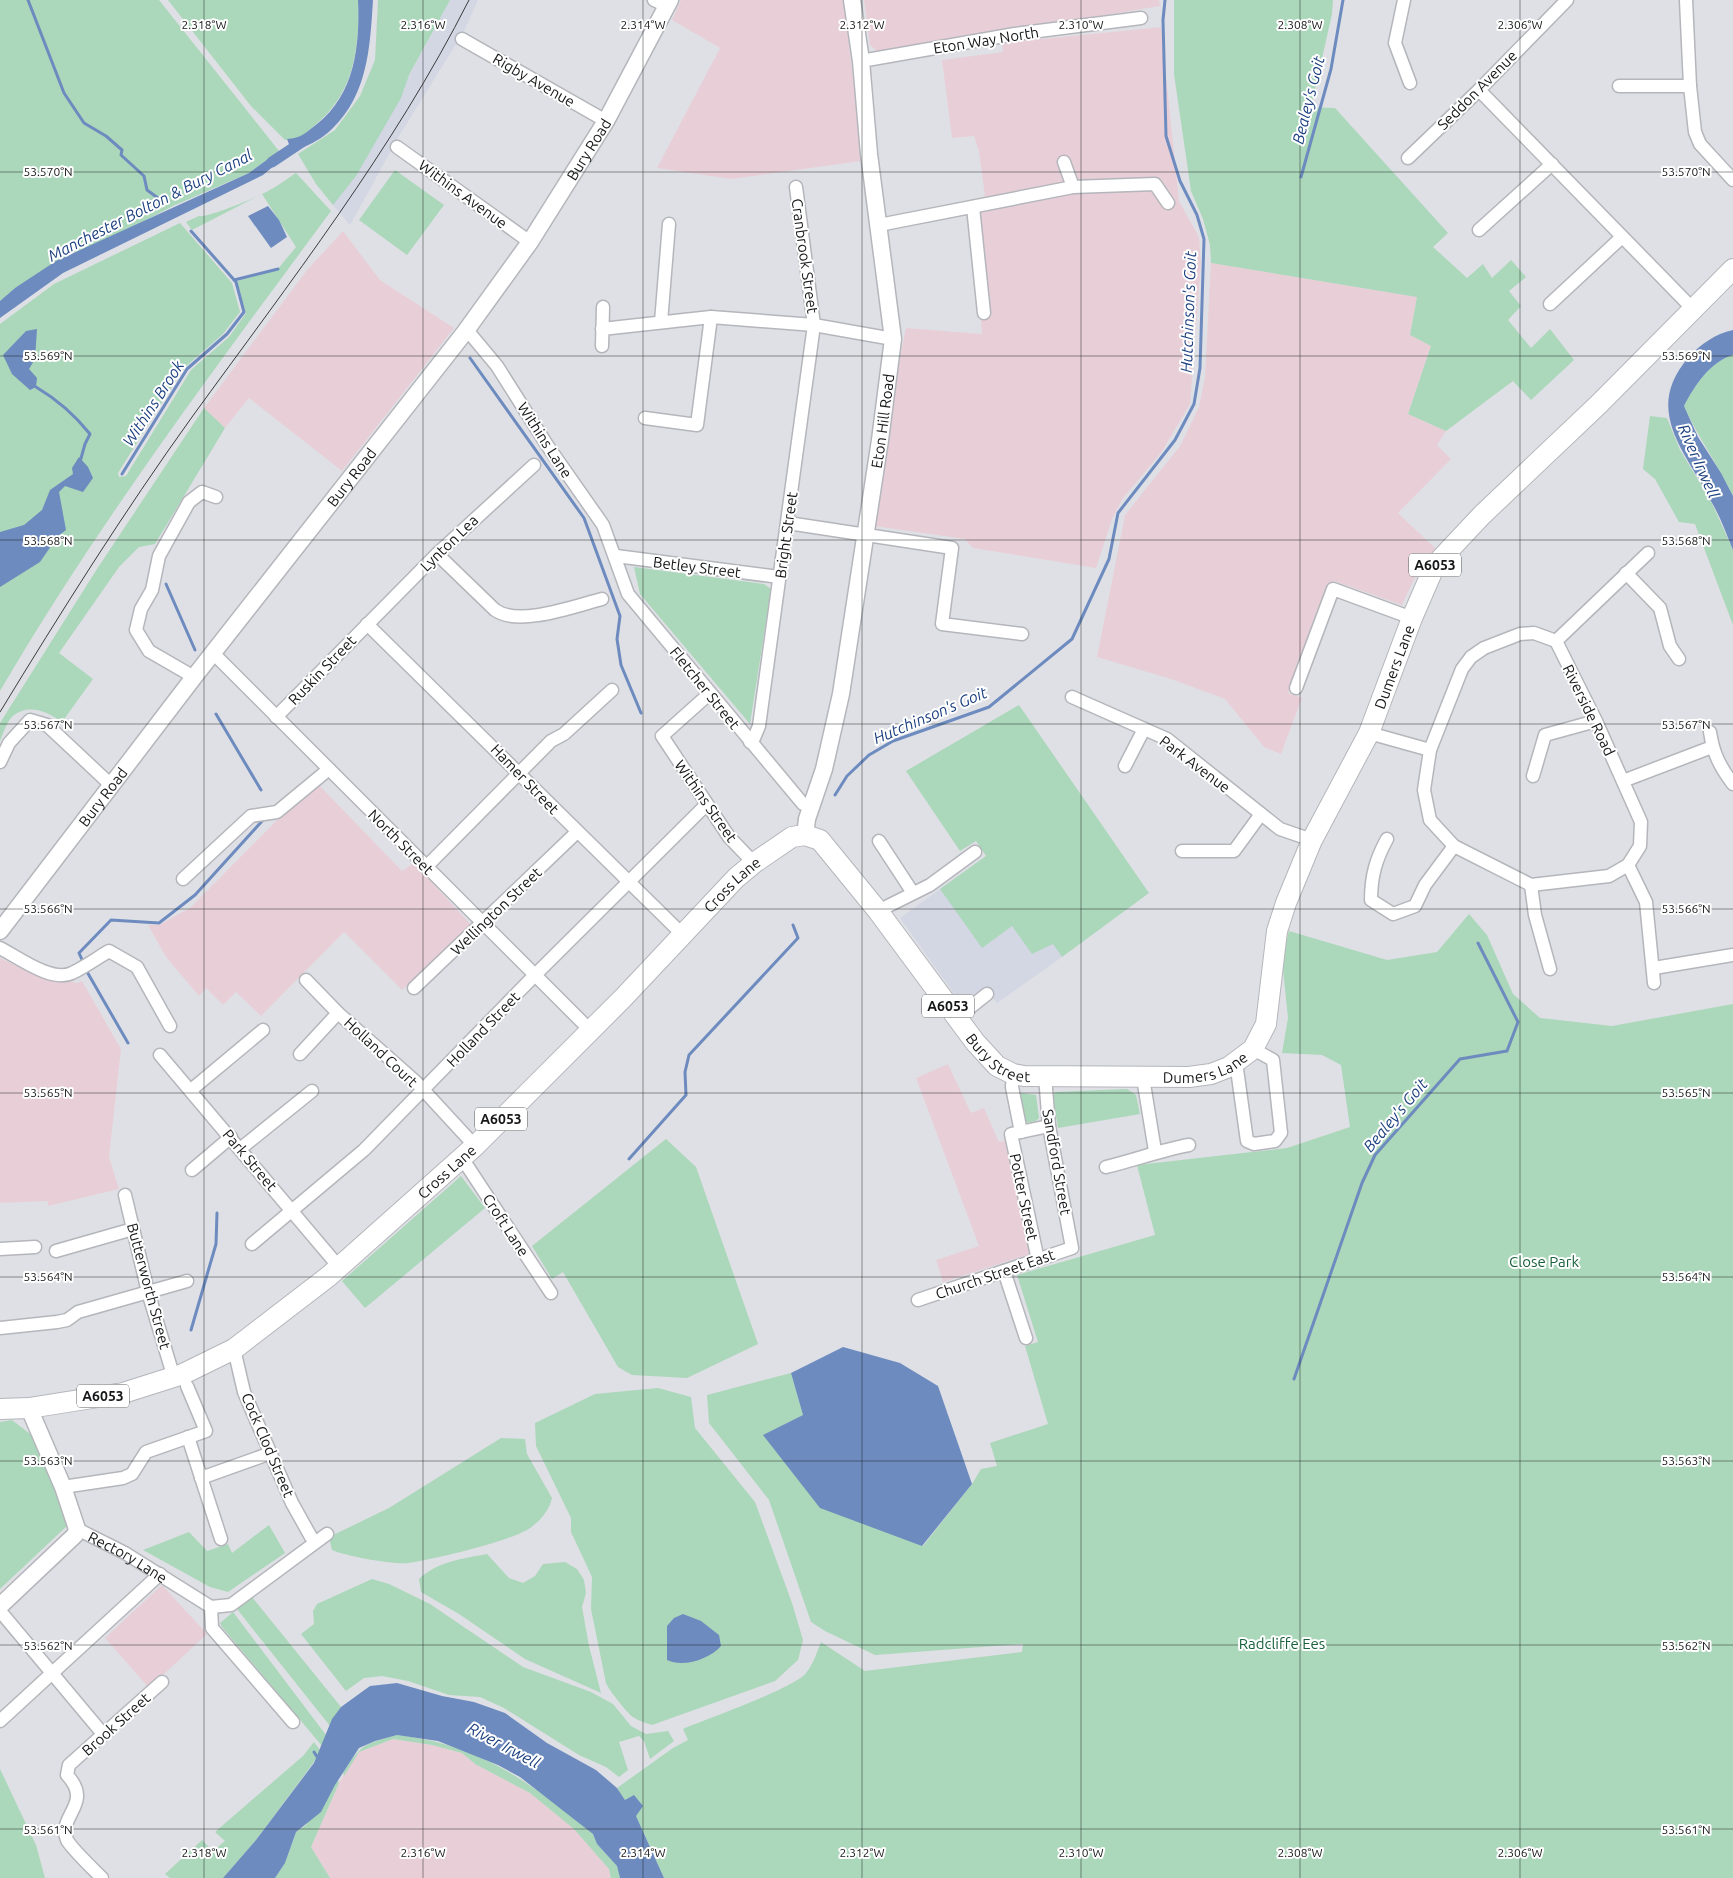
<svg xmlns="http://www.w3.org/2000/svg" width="1733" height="1878" viewBox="0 0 1733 1878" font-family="Ubuntu,sans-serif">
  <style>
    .built { fill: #d3d6e3 }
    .industrial { fill: #e8cfd7 }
    .green { fill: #abd7ba }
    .water { fill: #6d8bbf }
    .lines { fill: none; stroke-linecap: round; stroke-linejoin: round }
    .stream { stroke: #6d8bbf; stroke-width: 3 }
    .canal { stroke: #6d8bbf; stroke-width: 11 }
    .minor-casing { stroke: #b4b6bb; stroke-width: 15 }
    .tertiary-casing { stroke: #b4b6bb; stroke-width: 19 }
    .primary-casing { stroke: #b4b6bb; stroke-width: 22 }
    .minor { stroke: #fff; stroke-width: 12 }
    .tertiary { stroke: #fff; stroke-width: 16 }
    .primary { stroke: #fff; stroke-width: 20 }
    .tram { stroke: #3a3b3c; stroke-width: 1 }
    .ticks { fill: none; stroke: #151617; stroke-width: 1; stroke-opacity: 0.45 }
    .labels { text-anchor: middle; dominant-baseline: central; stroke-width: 4; stroke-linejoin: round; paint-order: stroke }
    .shield { fill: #fff; stroke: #5b5c5d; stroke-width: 1 }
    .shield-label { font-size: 14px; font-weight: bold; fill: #151617 }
    .street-label { font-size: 15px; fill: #151617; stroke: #fff }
    .park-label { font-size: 15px; fill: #19613c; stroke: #fff }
    .water-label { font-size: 16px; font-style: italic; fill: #1c4080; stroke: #fff }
    .ticks-label { font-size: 12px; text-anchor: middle; fill: #151617; stroke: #fff; stroke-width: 4; stroke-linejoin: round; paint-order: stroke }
  </style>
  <rect width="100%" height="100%" fill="#dfe0e5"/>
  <g class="built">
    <path d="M450,0H478L464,31L399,136L350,225L328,199L409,76Z"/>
    <path d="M986,856L1047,947L1053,943L1062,957L997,1003L986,990L963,1006L900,918Z"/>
  </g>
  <g class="industrial">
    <path d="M681,0H843L860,131L861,161L731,179L657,168L720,48L672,20Z"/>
    <path d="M864,0H1159L1160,6L879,53L870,45Z"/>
    <path d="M1161,27L1179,201L1199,237L1201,263L1190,404L1161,453L1123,498L1112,519L1096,568L973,548L965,539L874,526L894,388L906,328L982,334L970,201L985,196L979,152L974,136L952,138L942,60L1003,52L1002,43Z"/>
    <path d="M343,231L380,280L454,328L342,471L249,398L225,428L204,408L307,270Z"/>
    <path d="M1211,263L1417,297L1410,335L1431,346L1408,414L1446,431L1437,445L1451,459L1398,513L1436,549L1417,573L1402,605L1334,581L1288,693L1302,698L1281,754L1264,747L1225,699L1171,679L1097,657L1125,515L1180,446L1199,407L1205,377Z"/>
    <path d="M317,783L402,871L414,863L472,926L402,990L344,932L261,1016L236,992L223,1005L206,988L199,996L166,957L148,925H159L190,908L290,807Z"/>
    <path d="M0,958L19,967L77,983L82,981L121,1049L109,1157L119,1189L48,1206V1201L0,1203Z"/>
    <path d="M948,1064L971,1113L984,1108L999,1142L1011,1140L1033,1253L943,1282L936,1260L979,1246L916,1078Z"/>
    <path d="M162,1585L207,1634L149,1688L105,1638Z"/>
    <path d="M393,1739L432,1745L462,1753L475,1764L530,1793L574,1829L609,1869L611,1878H330L311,1847L339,1783L359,1752Z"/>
  </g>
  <g class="green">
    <path d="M0,0H159L279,151L249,173L173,206L15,288L0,301Z"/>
    <path d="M168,0H358C360,47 354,94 315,125C310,129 302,138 296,139C293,140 289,139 285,140L251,106Z"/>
    <path d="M378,0H450L409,75L401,98L356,176L333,205L316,184L298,154L335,130L360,96L375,60Z"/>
    <path d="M1174,0H1333L1332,14L1311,107L1335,108L1448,233L1433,247L1467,278L1483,264L1492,278L1511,260L1526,277L1509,291L1521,306L1508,320L1531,348L1550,329L1574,360L1531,400L1513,381L1446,431L1408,414L1431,346L1410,335L1417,297L1211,263L1210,245L1203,219L1191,191L1174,74Z"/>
    <path d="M395,170L444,205L407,255L359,220Z"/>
    <path d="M296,173L331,211C216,367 98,523 0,691V324L54,284L180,223L232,283L240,312L223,334L183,369L118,473L119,477L126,476L191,370L229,337L246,313L237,281L277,270L296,247L262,194L192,230L186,222L199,216C206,218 253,199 262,194C274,189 285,180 296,173Z"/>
    <path d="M1733,355V496C1718,465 1698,437 1684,406C1695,385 1710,362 1733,355Z"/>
    <path d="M204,408L225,428L155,544L139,547L119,567L59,653L93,679L62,722C48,712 29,703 13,716C7,721 3,734 0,741V723L97,569Z"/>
    <path d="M1650,416L1667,418L1680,450L1711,501L1733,550V625L1695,524L1679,522L1655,479L1643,469Z"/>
    <path d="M634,567L764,584L771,589L750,724L640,594Z"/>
    <path d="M1019,705L1149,893L1062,957L1053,944L1032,954L1012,926L982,948L940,889L986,856L976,841L960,851L906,771Z"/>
    <path d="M1469,914L1487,935L1513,994L1540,1018L1612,1026L1733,1004V1878H664L636,1816L617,1788L673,1748L688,1740L683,1729C704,1720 795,1688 806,1673C813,1665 817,1652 821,1642L865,1671L1022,1652L1023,1644L875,1655L825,1631L811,1622L769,1500L709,1423L707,1395L791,1373L803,1415L764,1435L923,1546L972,1484L981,1469L997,1466L990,1443L1048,1424L1025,1346L1038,1342L1017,1275L1155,1235L1137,1165L1287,1148L1350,1127L1341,1065L1322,1055L1282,1053L1288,1018L1282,959L1289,931L1387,960L1437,952Z"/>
    <path d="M1127,1089L1136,1095L1140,1114L1058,1128L1053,1098L1055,1092Z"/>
    <path d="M1021,1093L1036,1095L1039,1118L1036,1121L1025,1123L1020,1096Z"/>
    <path d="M666,1139L696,1167L758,1344L687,1378L632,1375L618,1367L563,1272L552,1279L532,1246Z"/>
    <path d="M461,1176L485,1208L365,1308L342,1281Z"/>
    <path d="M658,1388L691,1397L695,1428L755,1502L792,1603L803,1640L798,1660L775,1681L652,1725C646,1723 639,1721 633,1717C628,1714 608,1689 606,1683L591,1609L592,1577L571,1532V1518L536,1446L535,1423L595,1394Z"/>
    <path d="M12,1420L34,1437L69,1524L0,1589V1422Z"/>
    <path d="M501,1438L525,1439L527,1454L552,1498C549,1511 540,1521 530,1528C512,1541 431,1560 408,1563C395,1565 345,1556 332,1550L329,1537L389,1508Z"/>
    <path d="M269,1525L285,1553L228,1592L210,1587L143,1550L189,1532L207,1551L228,1544L232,1553Z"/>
    <path d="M487,1554L509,1578L523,1583L535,1576L543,1564L565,1562L577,1569L584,1580L586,1593L582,1607L589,1646L601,1693L525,1659L459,1614L421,1592L419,1579C438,1561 462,1559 487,1554Z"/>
    <path d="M372,1579L389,1584L430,1604L523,1667L591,1692L613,1704L631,1726L646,1734L668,1731L674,1741L650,1759L644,1741L639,1736L619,1742L628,1770L619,1777L606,1767L579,1755L504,1708L480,1697L449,1695L408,1681L382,1676L364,1678L346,1691L301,1634L314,1624L313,1611L317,1604Z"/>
    <path d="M252,1597L341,1707L330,1726L237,1609Z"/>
    <path d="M233,1612L326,1735L322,1746L222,1627L220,1623Z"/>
    <path d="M397,1735C480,1744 531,1783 593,1834L597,1844L617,1866L620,1878H611L609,1869L574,1829L530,1793L475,1764L462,1753L432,1745L393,1739L359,1752L344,1776L343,1773C360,1745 365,1743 397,1735Z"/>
    <path d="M314,1742L320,1750L314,1762L256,1840L223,1878H170L165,1874L202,1840L213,1851L225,1841L215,1832L303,1756Z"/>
    <path d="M0,1769L36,1845L45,1878H0Z"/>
    <path d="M338,1780L339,1783L311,1847L330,1878H275L285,1863L296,1832L306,1825Z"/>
  </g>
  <g class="water">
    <path d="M358,0H373C370,47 368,94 332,129C325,136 315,142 306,146C301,148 296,148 292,152L287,139C302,138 305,133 317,124C355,94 360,45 358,0Z"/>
    <path d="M279,151L286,156L263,175L63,273L0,318V301L15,288L56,261L249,173Z"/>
    <path d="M268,206L279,220L287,237L271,248L248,216Z"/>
    <path d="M37,329L35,359L29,369L37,378L36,387L30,390L12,374L3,355L26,331Z"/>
    <path d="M1733,330V355C1710,362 1695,385 1684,406L1698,437L1721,473L1733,496V550C1726,533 1720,516 1711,501C1686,452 1642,410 1689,357C1701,344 1715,334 1733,330Z"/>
    <path d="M79,457L88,467L93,478L83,492L65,486L59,492L66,530L58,536L40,562L0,587V532L24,525L42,510L50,490L73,474L72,468Z"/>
    <path d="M843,1347L900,1363L938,1386L972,1484L922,1546L820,1508L763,1435L803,1415L791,1373Z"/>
    <path d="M683,1614L701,1621L719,1635L721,1646C710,1659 683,1668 667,1660V1626L674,1618Z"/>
    <path d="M397,1683L442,1696L474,1702L505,1713L547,1743L596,1770L617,1788L625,1800L634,1795L643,1806L636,1816L664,1878H620L617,1866L597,1844L593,1834L520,1777L498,1765L438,1741L397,1735L375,1741L359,1748L335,1785L321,1812L296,1832L285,1863L275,1878H223L256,1840L314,1763L332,1719L341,1707L370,1686Z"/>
  </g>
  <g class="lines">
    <g class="stream">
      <path d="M28,0L64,93L84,123L106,136L122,150L121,155L144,176L147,190L158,198"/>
      <path d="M1301,177L1331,69L1343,0"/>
      <path d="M234,280L278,269"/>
      <path d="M470,358L584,518L620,616L617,639L621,665L641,713"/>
      <path d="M36,387C58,400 74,414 90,434L85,444L80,462"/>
      <path d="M122,474L187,369L227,334L244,312L236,282L191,231"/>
      <path d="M166,584L195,650"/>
      <path d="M216,714L261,790"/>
      <path d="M835,795L847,776L869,755L893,741L989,707L1072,639L1109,559L1118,513L1175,440L1194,404L1200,368L1204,239L1197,215L1180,181L1166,136L1163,20L1165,0"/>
      <path d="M84,964L79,953L111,920L159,923L195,895L263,820"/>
      <path d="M86,970L128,1043"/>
      <path d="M629,1159L686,1095L685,1072L689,1055L798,938L793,925"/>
      <path d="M191,1330L216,1244L217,1213"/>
      <path d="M1294,1379L1362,1183L1375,1155L1460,1059L1507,1051L1518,1022L1478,943"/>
      <path d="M314,1752L319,1760"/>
    </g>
    <path class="canal" d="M272,162L302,142"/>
    <defs>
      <g id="minor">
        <path d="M654,0L667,6"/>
        <path d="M1404,0L1395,43L1410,83"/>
        <path d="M1686,0L1690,86L1695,132L1700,144L1733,180"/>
        <path d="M462,39L606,121"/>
        <path d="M861,61L1015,34L1141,18"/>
        <path d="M1619,86H1690"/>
        <path d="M1479,90L1692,308"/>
        <path d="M397,147L530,242"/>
        <path d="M1408,158L1479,90L1567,0"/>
        <path d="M1064,162L1073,187"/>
        <path d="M973,207L984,313"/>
        <path d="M879,225L1073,187L1155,184L1168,203"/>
        <path d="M1479,230L1552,164"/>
        <path d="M1550,304L1622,237"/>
        <path d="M661,322L669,224"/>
        <path d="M602,329L711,317L814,325L893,339"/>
        <path d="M465,332L472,336L497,366L547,445L603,525L628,594L803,804L811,807"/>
        <path d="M602,346L603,307"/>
        <path d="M645,418L697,425L711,317"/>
        <path d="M788,523L952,548L942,624L1022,634"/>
        <path d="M437,554L495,610C519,627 575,606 602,599"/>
        <path d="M616,556L779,577"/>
        <path d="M1626,573L1660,608L1670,646L1679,659"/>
        <path d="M367,624L682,934"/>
        <path d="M1534,633L1556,641L1596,721L1641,822L1640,846L1628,865L1609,876L1531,885L1454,846L1430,820L1424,790L1430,750L1462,669L1471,657L1484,648L1520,634Z"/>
        <path d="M1556,641L1648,553"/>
        <path d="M214,654L589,1029"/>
        <path d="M194,677L149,651L136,630L141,609L152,590L159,556L189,502L202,492L216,497"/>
        <path d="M1296,688L1333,589L1412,618"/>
        <path d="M709,694L662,736L729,837L754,863"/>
        <path d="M1072,697L1167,739L1280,829L1312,840"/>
        <path d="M276,717L437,554L534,465"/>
        <path d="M1710,732C1713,753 1720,767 1733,784"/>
        <path d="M1369,733L1430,750"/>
        <path d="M750,742L754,738L759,726L814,325L796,187"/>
        <path d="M0,762L9,743L30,720L47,725L111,785"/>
        <path d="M1125,766L1144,729"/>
        <path d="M1533,776L1545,735L1596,721"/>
        <path d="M1623,781L1712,747"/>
        <path d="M1387,839C1376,859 1371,876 1371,900L1393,914L1415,906L1425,885L1454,846"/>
        <path d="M879,841L913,893"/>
        <path d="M1182,851H1234L1261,814"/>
        <path d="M1628,865L1646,902L1654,983"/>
        <path d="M426,867L551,741L564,734L612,690"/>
        <path d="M183,879L251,816L277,812L329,769"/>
        <path d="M1531,885L1535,915L1550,969"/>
        <path d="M878,911L930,885L975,852"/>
        <path d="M0,948C18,957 52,983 72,973C85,967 97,958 109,951L137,967L170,1026"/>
        <path d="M1654,968L1733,955"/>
        <path d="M306,980L338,1013L416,1082L475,1146"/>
        <path d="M414,988L577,832"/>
        <path d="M957,1018L987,994"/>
        <path d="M300,1054L338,1013"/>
        <path d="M160,1055L339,1267"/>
        <path d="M1236,1062L1247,1141L1254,1144L1275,1141L1281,1133L1273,1060L1253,1049"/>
        <path d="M1013,1074L1012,1087L1021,1132"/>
        <path d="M1143,1078L1155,1151"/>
        <path d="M191,1090L263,1030"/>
        <path d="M240,1149L312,1091"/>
        <path d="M462,1158L551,1293"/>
        <path d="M1106,1167C1135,1160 1161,1150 1189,1145"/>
        <path d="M192,1170L231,1137"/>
        <path d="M125,1195L148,1292L174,1378"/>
        <path d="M252,1244L364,1150L534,976L706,805"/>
        <path d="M0,1249L35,1247"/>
        <path d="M56,1251L133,1229"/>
        <path d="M1038,1260L1011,1134L1049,1126"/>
        <path d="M1004,1271L1026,1338"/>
        <path d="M918,1300L1072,1248L1049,1126L1045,1076"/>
        <path d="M0,1328L57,1322L67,1320L78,1312L187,1281"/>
        <path d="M234,1349L244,1392L292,1503L311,1537"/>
        <path d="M188,1437L221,1539"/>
        <path d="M201,1478L271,1453"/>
        <path d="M63,1487L123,1478L132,1474L146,1452L206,1431L187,1386"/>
        <path id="s1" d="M77,1529L125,1553L211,1607L212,1628L293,1722"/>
        <path d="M211,1607L231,1605L327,1534"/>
        <path d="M0,1611L103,1734"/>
        <path d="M0,1721L160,1574"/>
        <path d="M102,1878C94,1870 71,1848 67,1840C57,1815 94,1804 67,1775L69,1765L162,1682"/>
      </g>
      <g id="tertiary">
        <path id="s2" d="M805,835L807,819L824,769L841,694L880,440L893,339L869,154L861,61L852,0"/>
        <path id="s3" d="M0,931L194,677L465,332L530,242L606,121L670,0"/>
        <path d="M0,1606L75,1535L77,1529L63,1487L29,1408"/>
      </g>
      <g id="primary">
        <path id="s4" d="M0,1409L29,1408L123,1393L183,1374L234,1349L329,1276L475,1146L624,997L736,878L754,863L792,837L805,835L820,840L878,911L975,1042L997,1066L1013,1074L1024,1076L1189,1077L1211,1074L1229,1067L1253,1049L1266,1024L1277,931L1286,903L1312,840L1369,733L1412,618L1435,565L1482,515L1599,404L1733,269"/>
      </g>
    </defs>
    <use href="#minor" class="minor-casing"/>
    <use href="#tertiary" class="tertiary-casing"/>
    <use href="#primary" class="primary-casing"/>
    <use href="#minor" class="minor"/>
    <use href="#tertiary" class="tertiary"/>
    <use href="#primary" class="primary"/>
    <path class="tram" d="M0,712C61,612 123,513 192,417C290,282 393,150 469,0"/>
  </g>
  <path class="ticks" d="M204,0V1878M423,0V1878M643,0V1878M862,0V1878M1081,0V1878M1300,0V1878M1520,0V1878M0,172H1733M0,356H1733M0,540H1733M0,724H1733M0,909H1733M0,1093H1733M0,1277H1733M0,1461H1733M0,1645H1733M0,1829H1733"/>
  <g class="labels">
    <g class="shield">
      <rect x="1409" y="553.5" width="52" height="23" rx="4"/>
      <rect x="922" y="994.5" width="52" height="23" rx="4"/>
      <rect x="475" y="1107.5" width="52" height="23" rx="4"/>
      <rect x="77" y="1384.5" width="52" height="23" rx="4"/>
    </g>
    <g class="shield-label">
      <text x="1435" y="565">A6053</text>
      <text x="948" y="1006">A6053</text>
      <text x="501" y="1119">A6053</text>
      <text x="103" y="1396">A6053</text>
    </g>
    <g class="street-label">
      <text transform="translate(986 40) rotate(-9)">Eton Way North</text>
      <text transform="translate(534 80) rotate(30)">Rigby Avenue</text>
      <text transform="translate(1477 90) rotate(-45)">Seddon Avenue</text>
      <text stroke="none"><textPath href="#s3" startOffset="979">Bury Road</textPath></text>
      <text transform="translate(463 194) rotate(36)">Withins Avenue</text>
      <text transform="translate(805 256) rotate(82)">Cranbrook Street</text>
      <text stroke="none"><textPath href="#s2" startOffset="422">Eton Hill Road</textPath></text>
      <text transform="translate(545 440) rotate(57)">Withins Lane</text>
      <text stroke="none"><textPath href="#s3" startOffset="574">Bury Road</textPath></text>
      <text transform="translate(786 535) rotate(-82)">Bright Street</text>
      <text transform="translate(449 543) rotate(-44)">Lynton Lea</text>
      <text transform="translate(697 567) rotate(7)">Betley Street</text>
      <text stroke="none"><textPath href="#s4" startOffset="1996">Dumers Lane</textPath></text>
      <text transform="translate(322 670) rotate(-46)">Ruskin Street</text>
      <text transform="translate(705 688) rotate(51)">Fletcher Street</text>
      <text transform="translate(1589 710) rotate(64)">Riverside Road</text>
      <text transform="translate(1195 764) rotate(37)">Park Avenue</text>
      <text transform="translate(525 779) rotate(46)">Hamer Street</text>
      <text stroke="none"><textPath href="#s3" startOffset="169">Bury Road</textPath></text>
      <text transform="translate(706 801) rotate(55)">Withins Street</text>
      <text transform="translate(401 842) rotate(45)">North Street</text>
      <text stroke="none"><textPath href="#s4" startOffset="926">Cross Lane</textPath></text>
      <text transform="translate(496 911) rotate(-44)">Wellington Street</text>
      <text transform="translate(483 1029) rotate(-46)">Holland Street</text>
      <text transform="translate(381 1052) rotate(43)">Holland Court</text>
      <text stroke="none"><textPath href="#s4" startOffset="1316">Bury Street</textPath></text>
      <text stroke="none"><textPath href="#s4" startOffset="1531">Dumers Lane</textPath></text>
      <text transform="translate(250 1160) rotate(50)">Park Street</text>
      <text transform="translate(1057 1162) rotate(80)">Sandford Street</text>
      <text stroke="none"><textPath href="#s4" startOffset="521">Cross Lane</textPath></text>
      <text transform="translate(1024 1197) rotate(78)">Potter Street</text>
      <text transform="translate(506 1225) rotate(57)">Croft Lane</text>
      <text transform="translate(995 1274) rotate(-19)">Church Street East</text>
      <text transform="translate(149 1286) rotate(75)">Butterworth Street</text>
      <text transform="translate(268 1445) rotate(67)">Cock Clod Street</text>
      <text stroke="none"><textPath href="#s1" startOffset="58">Rectory Lane</textPath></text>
      <text transform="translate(116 1724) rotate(-42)">Brook Street</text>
    </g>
    <g class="park-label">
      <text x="1544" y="1261">Close Park</text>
      <text x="1282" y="1643">Radcliffe Ees</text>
    </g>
    <g class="water-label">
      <text transform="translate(1308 100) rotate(-76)">Bealey's Goit</text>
      <text transform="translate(150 205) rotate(-27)">Manchester Bolton &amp; Bury Canal</text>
      <text transform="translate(1188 312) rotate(-88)">Hutchinson's Goit</text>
      <text transform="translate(153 403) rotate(-57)">Withins Brook</text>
      <text transform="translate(1699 461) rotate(66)">River Irwell</text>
      <text transform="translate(930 715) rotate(-23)">Hutchinson's Goit</text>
      <text transform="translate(1395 1115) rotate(-50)">Bealey's Goit</text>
      <text transform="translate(504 1745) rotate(28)">River Irwell</text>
    </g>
  </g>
  <g class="ticks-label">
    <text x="204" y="29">2.318°W</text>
    <text x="423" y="29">2.316°W</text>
    <text x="643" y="29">2.314°W</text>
    <text x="862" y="29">2.312°W</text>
    <text x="1081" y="29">2.310°W</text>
    <text x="1300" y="29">2.308°W</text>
    <text x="1520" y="29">2.306°W</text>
    <text x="48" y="176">53.570°N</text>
    <text x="1686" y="176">53.570°N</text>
    <text x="48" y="360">53.569°N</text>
    <text x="1686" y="360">53.569°N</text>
    <text x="48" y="545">53.568°N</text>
    <text x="1686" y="545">53.568°N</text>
    <text x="48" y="729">53.567°N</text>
    <text x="1686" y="729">53.567°N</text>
    <text x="48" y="913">53.566°N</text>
    <text x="1686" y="913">53.566°N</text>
    <text x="48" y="1097">53.565°N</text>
    <text x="1686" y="1097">53.565°N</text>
    <text x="48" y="1281">53.564°N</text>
    <text x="1686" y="1281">53.564°N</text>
    <text x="48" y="1465">53.563°N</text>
    <text x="1686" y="1465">53.563°N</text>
    <text x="48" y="1650">53.562°N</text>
    <text x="1686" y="1650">53.562°N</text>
    <text x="48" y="1834">53.561°N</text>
    <text x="1686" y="1834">53.561°N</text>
    <text x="204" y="1857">2.318°W</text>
    <text x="423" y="1857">2.316°W</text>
    <text x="643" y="1857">2.314°W</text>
    <text x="862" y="1857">2.312°W</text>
    <text x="1081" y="1857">2.310°W</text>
    <text x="1300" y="1857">2.308°W</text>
    <text x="1520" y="1857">2.306°W</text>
  </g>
</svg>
